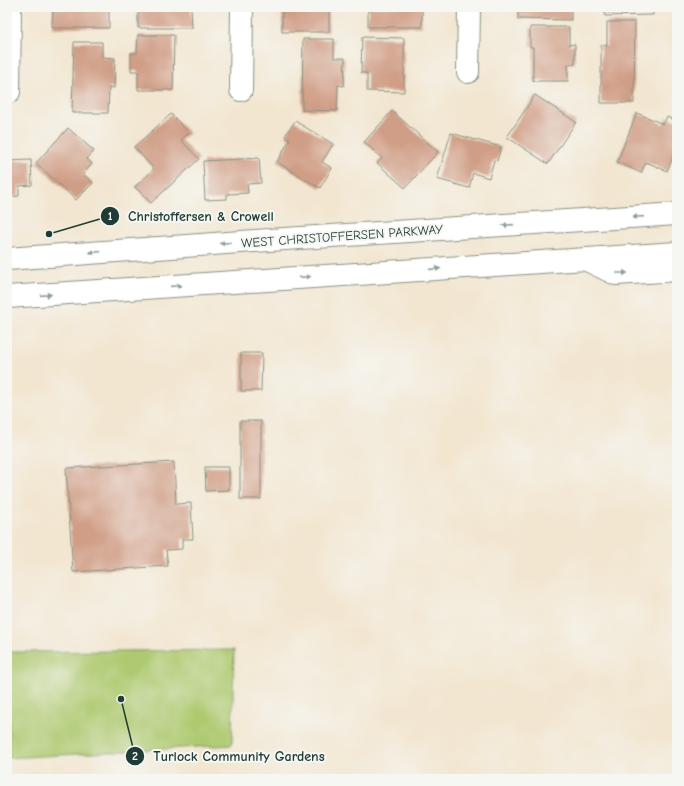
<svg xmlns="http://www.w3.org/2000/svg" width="684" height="786" viewBox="0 0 684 786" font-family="'Comic Neue',sans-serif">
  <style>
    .green { fill: #aec96f; stroke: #668352 }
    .building { fill: #d09e86 }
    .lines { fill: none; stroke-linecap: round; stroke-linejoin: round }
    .minor-casing { stroke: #889282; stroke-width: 24 }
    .minor { stroke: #fff; stroke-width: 22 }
    .oneway { fill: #8f9e9a }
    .labels { text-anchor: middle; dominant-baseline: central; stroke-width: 4; stroke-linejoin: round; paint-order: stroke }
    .street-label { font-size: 13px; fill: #1f3d34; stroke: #f6f6f2 }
    .leader { fill: none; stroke: #1f3d34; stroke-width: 1.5 }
    .callout-dot { fill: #1f3d34; stroke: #f6f6f2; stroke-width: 1.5 }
    .mark-label { font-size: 12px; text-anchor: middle; font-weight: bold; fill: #fff }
    .callout-label { font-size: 14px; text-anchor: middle; font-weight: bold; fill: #1f3d34; stroke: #f6f6f2; stroke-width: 4; stroke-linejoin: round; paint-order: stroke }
  </style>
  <rect width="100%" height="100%" fill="#f6f6f2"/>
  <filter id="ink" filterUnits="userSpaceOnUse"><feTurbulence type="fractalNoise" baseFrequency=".025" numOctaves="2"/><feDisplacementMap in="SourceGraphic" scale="8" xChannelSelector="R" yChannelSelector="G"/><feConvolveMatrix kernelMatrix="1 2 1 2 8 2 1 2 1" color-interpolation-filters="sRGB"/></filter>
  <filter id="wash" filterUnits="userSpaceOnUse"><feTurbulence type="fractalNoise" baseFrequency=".012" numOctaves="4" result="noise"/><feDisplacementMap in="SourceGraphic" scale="16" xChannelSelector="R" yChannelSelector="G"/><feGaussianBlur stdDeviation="0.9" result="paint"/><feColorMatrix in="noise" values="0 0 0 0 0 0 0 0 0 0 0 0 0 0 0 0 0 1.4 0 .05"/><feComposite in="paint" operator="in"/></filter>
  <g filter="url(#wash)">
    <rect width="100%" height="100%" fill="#f2e6d0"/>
    <path class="green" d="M234,650L232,745L9,758V652Z"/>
    <g id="blocks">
      <g class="building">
        <path d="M53,7H109V28H52Z"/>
        <path d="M138,7H191L192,28H138Z"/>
        <rect x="282" y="7" width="47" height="25"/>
        <rect x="368" y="7" width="54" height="20"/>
        <path d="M518,7H571V20L518,19Z"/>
        <path d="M605,7H653V15L605,16Z"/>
        <path d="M607,22H635L634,103H601V45L607,46Z"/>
        <path d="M530,27H569V45L575,44V64H568V81H533V47H530Z"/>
        <path d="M138,35H174L173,90H138V71H131V53H137Z"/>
        <path d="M362,37L404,38V92L367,91V73H361Z"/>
        <path d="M303,39H334V58H345L344,86L338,85L337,111L302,110Z"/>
        <path d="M74,42H102V57L115,58L114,88L109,87L108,113H72Z"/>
        <path d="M535,95L576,122L548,164L507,137Z"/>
        <path d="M392,111L438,152L405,188L377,163L382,158L364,142Z"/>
        <path d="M637,113L663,124L667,117L677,121V148L667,171L646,162L641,173L617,162Z"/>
        <path d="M171,114L189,133L181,140L199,159L151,203L135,187L154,169L134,147Z"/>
        <path d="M295,121L333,144L322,162L332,168L320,188L277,162L290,139L285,136Z"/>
        <path d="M68,128L94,151L87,159L92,164L83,174L93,183L76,200L36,163Z"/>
        <path d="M451,133L501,147L497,161L494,160L489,178L473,173L469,188L437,179Z"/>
        <path d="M259,158L261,183L247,184L248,193L227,194V199L205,200L203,161Z"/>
        <path d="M31,160L32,185L19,186V196L7,197V161Z"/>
        <path d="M241,353H262L261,391H241Z"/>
        <rect x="240" y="421" width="21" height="78"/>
        <path d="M174,462L176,504L191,503L193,539H182V549L166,550L168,566L73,572L66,468Z"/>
        <path d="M205,467H229V490L206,491Z"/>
      </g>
    </g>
  </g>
  <g filter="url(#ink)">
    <use href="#blocks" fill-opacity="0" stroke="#889282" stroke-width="1"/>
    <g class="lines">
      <defs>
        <g id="minor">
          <path d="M468,72L469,7"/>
          <path d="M241,90L242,7"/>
          <path d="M9,92L10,7"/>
          <path d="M7,259L269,240L677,214"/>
          <path d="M587,260L616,274L677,270"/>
          <path d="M7,297L677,253"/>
        </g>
      </defs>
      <use href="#minor" class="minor-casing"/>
      <use href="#minor" class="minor"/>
    </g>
    <defs><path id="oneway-solid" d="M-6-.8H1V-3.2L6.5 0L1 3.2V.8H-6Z"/></defs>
    <g class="oneway">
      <use href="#oneway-solid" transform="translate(638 217) rotate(176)"/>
      <use href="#oneway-solid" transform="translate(508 225) rotate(176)"/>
      <use href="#oneway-solid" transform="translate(225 243) rotate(176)"/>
      <use href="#oneway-solid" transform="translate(95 252) rotate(176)"/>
      <use href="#oneway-solid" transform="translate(435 269) rotate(-4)"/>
      <use href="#oneway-solid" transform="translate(622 273)"/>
      <use href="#oneway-solid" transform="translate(305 277) rotate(-4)"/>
      <use href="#oneway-solid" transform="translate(176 286) rotate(-4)"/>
      <use href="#oneway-solid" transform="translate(46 295) rotate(-4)"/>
    </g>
  </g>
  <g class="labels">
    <g class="street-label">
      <text transform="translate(342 236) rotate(-4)">WEST CHRISTOFFERSEN PARKWAY</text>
    </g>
  </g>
  <path class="leader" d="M49 234L110 216M121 699L135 756"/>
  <g class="callout-dot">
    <circle cx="49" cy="234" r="4"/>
    <circle cx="121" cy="699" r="4"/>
    <circle cx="110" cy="216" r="10"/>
    <circle cx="135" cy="756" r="10"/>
  </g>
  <g class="mark-label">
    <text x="110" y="220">1</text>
    <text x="135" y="760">2</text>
  </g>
  <g class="callout-label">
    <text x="201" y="221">Christoffersen &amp; Crowell</text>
    <text x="239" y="761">Turlock Community Gardens</text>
  </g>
  <rect width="684" height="786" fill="none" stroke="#f6f6f2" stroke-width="24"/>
</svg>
